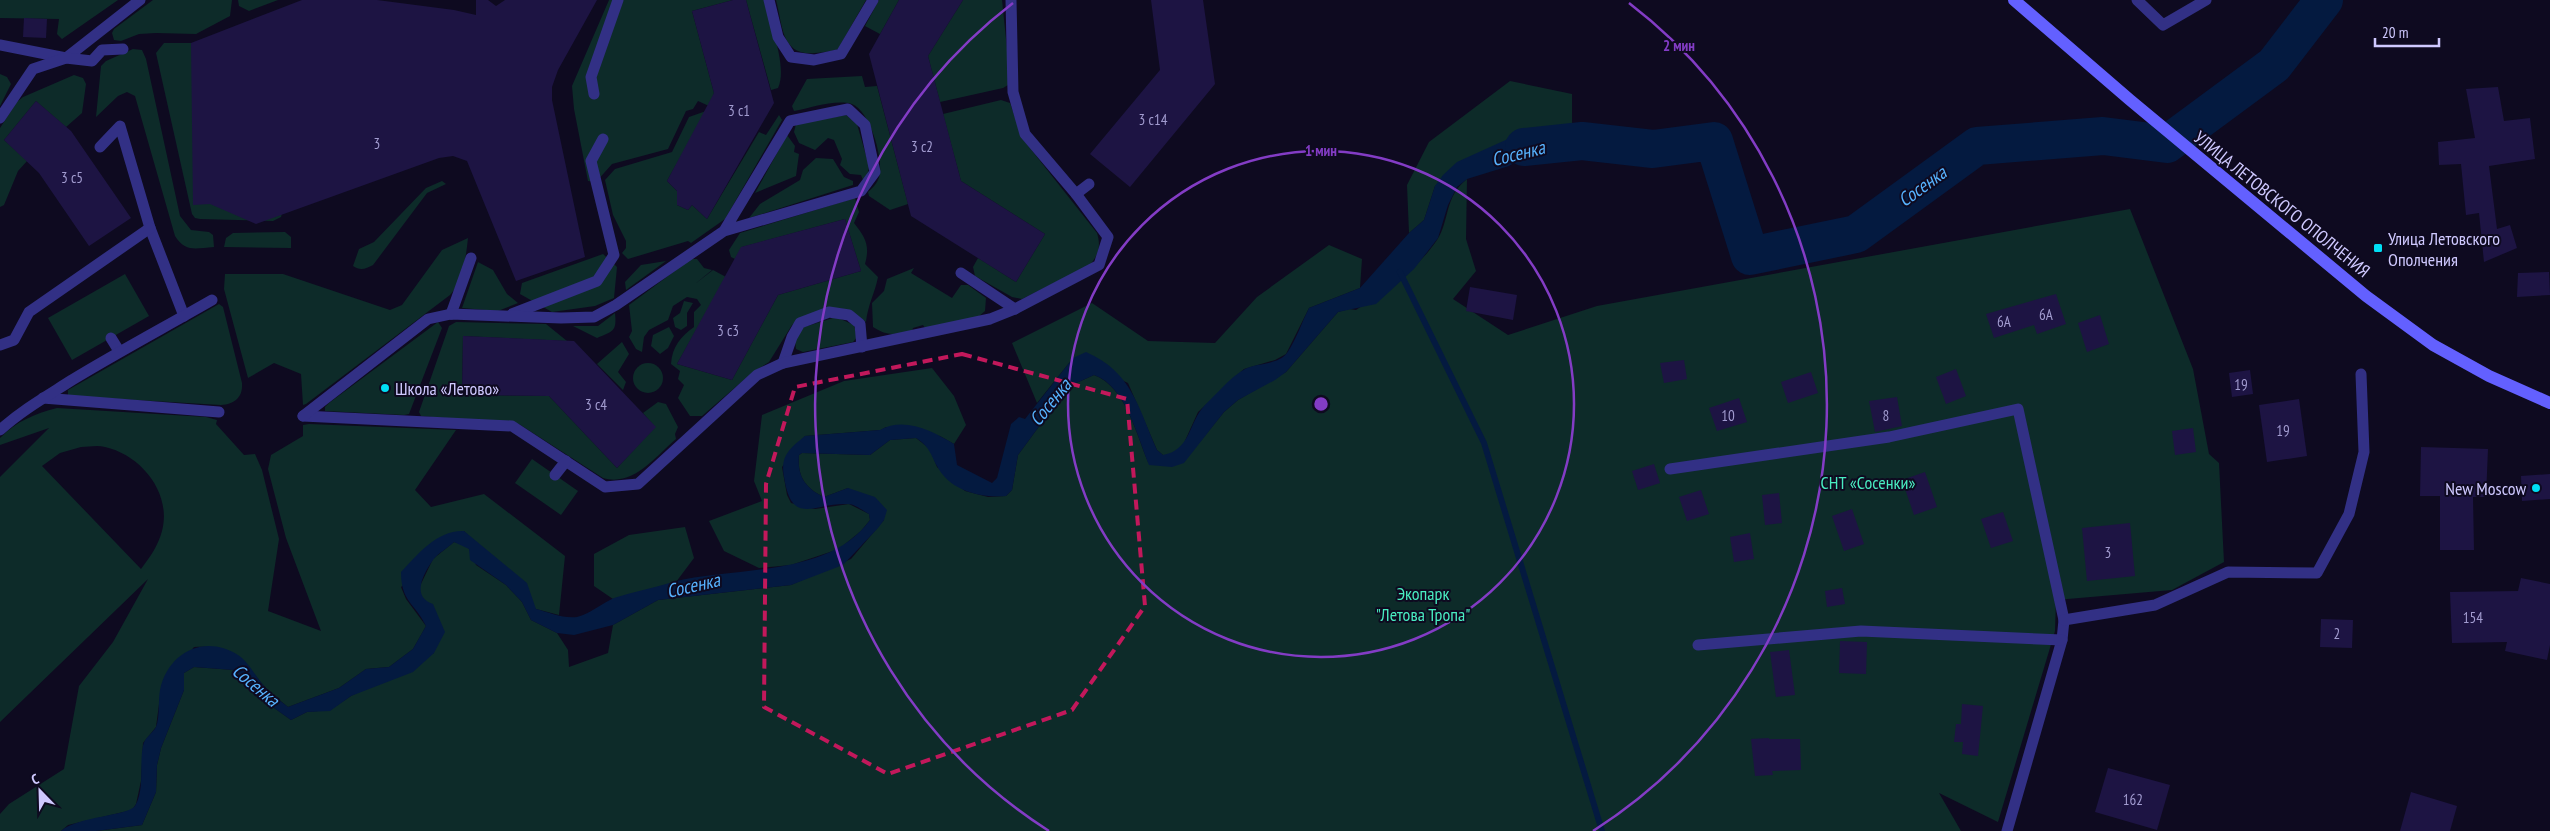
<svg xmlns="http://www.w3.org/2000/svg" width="2550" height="831" viewBox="0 0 2550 831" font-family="'PT Sans Narrow',sans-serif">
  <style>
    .green { fill: #0d2b29; fill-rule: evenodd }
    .water { fill: #041a40 }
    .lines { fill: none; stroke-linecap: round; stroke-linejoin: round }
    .stream { stroke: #041a40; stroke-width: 6 }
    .river { stroke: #041a40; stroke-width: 38 }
    .building { fill: #1d1443 }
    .service { stroke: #323085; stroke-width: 11 }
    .secondary { stroke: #6360ff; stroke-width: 12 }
    .marked { fill: none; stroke: #c2185b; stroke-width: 4; stroke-dasharray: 10 6; stroke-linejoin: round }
    .ring { fill: none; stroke: #833cc5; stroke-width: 2.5 }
    .poi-dot { fill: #00def4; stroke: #0e0a20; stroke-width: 2 }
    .labels { text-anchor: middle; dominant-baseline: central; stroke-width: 4; stroke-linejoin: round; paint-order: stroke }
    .number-label { font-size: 15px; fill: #a29cd0 }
    .street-label { font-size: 18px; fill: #cfc9ff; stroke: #0e0a20 }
    .poi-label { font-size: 18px; fill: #cfc9ff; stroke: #0e0a20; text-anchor: start }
    .park-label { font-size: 18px; fill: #49ecc1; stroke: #0e0a20 }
    .water-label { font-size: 19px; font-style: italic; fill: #57b3ff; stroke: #0e0a20 }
    .centre { fill: #833cc5; stroke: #0e0a20; stroke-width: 2.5 }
    .ring-label { font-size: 15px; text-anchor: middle; font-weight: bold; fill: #833cc5; stroke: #0e0a20; stroke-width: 4; stroke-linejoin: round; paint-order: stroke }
  </style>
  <rect width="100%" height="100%" fill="#0e0a20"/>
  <g class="green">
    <path d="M0,0H118L62,39L57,34L59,19L0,18Z"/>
    <path d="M153,0H232L230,16L196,34L156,33L139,34L121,41L114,40L112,33L114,29Z"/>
    <path d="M238,0H278L249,11L239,6Z"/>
    <path d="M609,0H733L692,11L714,93L709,106L698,101L693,109L686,111L668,149L612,164L596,182L588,181L574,109L572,86Z"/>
    <path d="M746,0H764C770,25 788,66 778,88L771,90Z"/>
    <path d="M776,0H866L838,49C831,52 823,52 815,53C781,56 783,26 776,0Z"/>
    <path d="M879,0H899L880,34L865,26Z"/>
    <path d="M963,0H1002L1010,78L1008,85L1003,88L940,102L928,56Z"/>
    <path d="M164,43H194L283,210L281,217L273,221L200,219L195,218L192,214L156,53Z"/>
    <path d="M133,49L142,50L146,59L180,216L191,230L209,232L213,235L214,247C196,248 186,253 175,236L135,96L127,92L118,96L96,117L101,66L106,61Z"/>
    <path d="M0,74L7,77L11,84L0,106Z"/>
    <path d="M74,75L83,78L86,84L82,113L66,127L36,101L4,140L27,161L18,171L4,205L0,207V128L17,102L23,97Z"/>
    <path d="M862,76L865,87L877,86L908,204L890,210L869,196L868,192C874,187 879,181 880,173C882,155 870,111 852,104C835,99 811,108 794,111L792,106L807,79Z"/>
    <path d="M1510,81L1572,94V135L1549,132L1435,186L1424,220L1409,233L1407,185L1429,142Z"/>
    <path d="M1001,100L1010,103L1022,138L1097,233C1101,246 1099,254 1090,265L1022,299L1012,297L975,276L973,267L978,258L1016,282L1045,234L961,181L943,114Z"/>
    <path d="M706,111L667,181L677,191V205L688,210L692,205L707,219L759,132L766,135L779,115L782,120L725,219L691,243L688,241L628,259L622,253L626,248V241L613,215L605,180L615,169L672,152L689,117Z"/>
    <path d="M846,115L857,124L869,166L867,178L863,180L861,175L850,174L840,165L842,159L834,140L828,138L815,150L799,143L794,132L796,124Z"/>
    <path d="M787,135L795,146L794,152L799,154L796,176L755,193Z"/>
    <path d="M816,158L833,159L844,177L853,181V185L749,218L760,204L800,180L803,170Z"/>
    <path d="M1467,179L1466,239L1476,271L1453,299L1508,335L1597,306L2130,209L2193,369L2209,454L2219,463L2224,562L2172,590L2056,600L2055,631L1998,822L1939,793L1961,831H96L142,825L156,792L157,765L161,748L184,690V673L194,667L234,670L270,705L291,720L307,712L330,710L351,696L434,653L424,601L419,594V588L433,559L454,542L465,545L469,549L476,565L506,585L522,602L531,620L557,633L568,650L569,667L608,653L613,625L658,600L791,585L851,559L884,520L848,488L824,497C805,488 797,476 799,455L802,453L870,455L890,440L916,438L930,449L937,467L965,491L988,497L1006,496L1012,490L1018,455L1043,421L1074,384L1094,375C1125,386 1136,433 1148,462L1163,455L1157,450L1128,383L1073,358L1037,403L1012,343L1092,303L1148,341L1215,343L1257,297L1329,245L1362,259L1360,288L1309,308L1286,354L1275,360L1244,369L1198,412L1184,443H1199L1224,412L1238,400L1286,372L1338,312L1349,309L1356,310C1387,289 1416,271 1437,240C1450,220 1444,197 1467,179Z"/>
    <path d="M442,181L446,184L427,193L373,265C366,269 360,271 353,266L359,249L374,242L426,188Z"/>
    <path d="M855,198L859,212L854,223C866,238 870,246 865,264L878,277C875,293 868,304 866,322L853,312L839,308H827L799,319L792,325L769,362L753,372L702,416H690L678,398L684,385L678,379L680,371L671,364C672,347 681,336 694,327V312L701,305L697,299L687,297L673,306L668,320L649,330L644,337L642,352L636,349L629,337L632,331L629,305L691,259H697L704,268L712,270L695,284L713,270L726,277L677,364L732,380L778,295L861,271L845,219L742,247L735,259L731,257L729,250L740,233Z"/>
    <path d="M285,232L291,237V248L224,247L226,238L233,233Z"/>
    <path d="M468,238C466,257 463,281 450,295L306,404L303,405L301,374L274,363L248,378L224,289L225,274H283L390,310L402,305L442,250Z"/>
    <path d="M603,254L617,267L614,298L595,306L552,312L520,294L522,283Z"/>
    <path d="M666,261L626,290L625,282L641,265Z"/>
    <path d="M478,262L493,270L507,294L518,303L498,311L462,308Z"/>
    <path d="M914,268L911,273L952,298L961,285H968L986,298L985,311L978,317L926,329L923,325L913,328L912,331C894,334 889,337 873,327L872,303L884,291L887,279Z"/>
    <path d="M125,274L149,316L72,360L48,318Z"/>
    <path d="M684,301L693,303L687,313V326L681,330L675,327L673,318L680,313Z"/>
    <path d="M219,304L223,307L242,383C243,398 234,404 221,405L68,396V390Z"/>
    <path d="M615,313C617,332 613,331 597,338L573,326H598Z"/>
    <path d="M836,317L854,325L857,337L853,342L803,352L796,349L795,340L801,328Z"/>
    <path d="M438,322L442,328L409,414L404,415L325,411V407L329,403Z"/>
    <path d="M456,322L546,324L567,341L463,336L462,395L549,396L617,468L655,427L643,413L658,402L666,404L678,427L675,434L676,439C655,457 633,487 603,478L519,424L421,416L419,412L449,326Z"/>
    <path d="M669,327L674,336L668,348L660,354L651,346L653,335Z"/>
    <path d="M622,342L629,354L618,372L626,382L623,390L597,364Z"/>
    <circle cx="648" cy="378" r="15"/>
    <path d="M932,368L954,396L966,425L954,444L940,436L886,427L881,430L805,436L782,467L787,495L791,503L815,509L849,504L869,514L870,520L861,531L839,549L791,565L759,568L724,551L709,521L762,501L754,481L762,415L844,381Z"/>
    <path d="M57,408L206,417L217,420L216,424L244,455L255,454L262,470L279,539L268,611L321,631L286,538L268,469L271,455L303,436V425L309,424L456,430L415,490L431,507L484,494L565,556L559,615L536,609L464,531L401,587L406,599L426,626L413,649L389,667L366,669L339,688L288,707C280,700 271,694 264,686C240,657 236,645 194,647L161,689L156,727L143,743L141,781L136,804L132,810L68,825L61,831H0V814L9,804L64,769L79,686L113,642L148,579L0,722V477L49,428L0,445V438C17,421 34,414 57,408ZM81,447C89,447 97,445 105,447C141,455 172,493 162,531C158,546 150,557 141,569L42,466L60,453Z"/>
    <path d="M532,459L578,491L561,515L515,483Z"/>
    <path d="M685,527L694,558L676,582L613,599L594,586V554L629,535Z"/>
  </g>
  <path class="water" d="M1549,132L1572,135L1582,160L1525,156L1509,166L1467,179L1457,187L1448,205L1438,238L1414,269L1376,304L1338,312L1286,372L1275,380L1238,400L1224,412L1184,463L1172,467L1149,465C1137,436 1126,386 1094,375L1074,384L1043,421L1018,455L1012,490L1006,496C980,498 950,491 937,466C930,453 929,446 916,438L890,440L870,455L802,453L799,455C797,476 805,488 824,497L848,488L875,497L887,510L884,520L878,528L843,565L791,585L658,600L613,625L574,635L557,633L531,620L522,602L506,585L470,560L469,549L454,542C448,548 438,553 433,560C423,574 411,597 433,604L445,632L434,653L413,672L351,696L330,711L307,712L291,720L270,705L234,670L194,667L184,673V690L161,748L157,765L156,792L142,825L96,831H61C78,816 128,816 135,806C145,789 139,765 143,746C144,738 152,734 156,727C160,717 158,701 160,690C168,652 205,634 238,655C250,663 256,678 265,687C271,695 281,701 288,707L339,688L366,669L389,667L413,649L426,626C415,603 401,602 401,572C418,554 437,530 464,531L527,583L536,609C548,612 564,619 577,617C590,614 602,603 614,598C633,592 653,588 673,582C735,566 828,578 870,520L869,514C863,511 855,504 848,504C814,502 792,528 784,477C780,456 789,449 805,436L880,430C904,416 933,431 954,444L957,465L992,483L997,478L1011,424L1019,417L1025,419L1073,358L1086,352C1132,372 1138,407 1157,450L1163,455C1191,450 1188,423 1205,405C1217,394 1230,377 1245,369C1257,363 1278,365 1287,353C1296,340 1302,322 1309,308L1360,288L1409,233L1424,220L1435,186L1443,175L1457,162L1510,138Z"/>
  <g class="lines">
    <path class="stream" d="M1400,272L1484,443L1602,831"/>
    <path class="river" d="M1524,147L1582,141L1653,149L1714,141L1750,256L1856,234L1977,146L2103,136L2167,144L2274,65L2324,0"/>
  </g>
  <g class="building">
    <path d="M302,0H377L454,10L476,15V0H488L496,6L505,0H597L558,70L552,87V100L585,257L516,281L467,161L453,156L439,158L256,224L210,204L193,205L191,43Z"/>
    <path d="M733,0H746L774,103L707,219L692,205L688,210L677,205V191L667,181L714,93L692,11Z"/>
    <path d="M899,0H963L928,56L961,181L1045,234L1016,282L911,216L869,54Z"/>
    <path d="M1151,0H1203L1215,84L1130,187L1090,154L1160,70Z"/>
    <path d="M24,18L47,19L46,38L23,37Z"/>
    <path d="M2498,87L2504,121L2530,118L2535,159L2489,166L2497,229L2510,225L2517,248L2484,262L2479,213L2466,215L2461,164L2439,165L2438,142L2475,138L2466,89Z"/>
    <path d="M36,101L71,131L131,218L89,246L39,173L4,140Z"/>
    <path d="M845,219L861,271L778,295L732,380L677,364L741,247Z"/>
    <path d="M2549,272L2550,295L2517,297L2518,273Z"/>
    <path d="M1470,287L1517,295L1513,320L1466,311Z"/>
    <path d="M2056,294L2066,324L2037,334L2034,325L1994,338L1986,314Z"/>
    <path d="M2100,315L2109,344L2087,352L2078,323Z"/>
    <path d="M463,336L574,341L656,427L617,468L549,396L462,395Z"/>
    <path d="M1684,360L1687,379L1664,383L1660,363Z"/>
    <path d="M1956,369L1966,396L1946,404L1936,377Z"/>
    <path d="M2250,370L2253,394L2232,397L2229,373Z"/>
    <path d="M1811,372L1818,393L1788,403L1781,382Z"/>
    <path d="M1897,397L1902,426L1875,432L1869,401Z"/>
    <path d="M1739,398L1747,422L1717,431L1709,408Z"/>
    <path d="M2299,399L2307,456L2267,462L2259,405Z"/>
    <path d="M2193,428L2196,452L2175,455L2172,431Z"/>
    <path d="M2421,447L2488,449L2486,497H2473L2474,550H2440V496H2420Z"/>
    <path d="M1654,464L1660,483L1638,490L1632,471Z"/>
    <path d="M1925,472L1937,507L1914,515L1902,480Z"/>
    <path d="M2550,474V499L2522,501L2521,476Z"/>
    <path d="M1701,490L1709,514L1687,521L1679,497Z"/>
    <path d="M1779,493L1782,523L1765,525L1762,495Z"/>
    <path d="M1852,509L1864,544L1844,551L1832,516Z"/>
    <path d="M2003,512L2013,541L1991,548L1981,519Z"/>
    <path d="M2130,523L2135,576L2087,581L2082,528Z"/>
    <path d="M1750,533L1754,559L1734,562L1730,537Z"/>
    <path d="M2521,578L2550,584V645L2547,660L2505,651L2507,642L2452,643L2450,592L2518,591Z"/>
    <path d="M1842,588L1845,604L1827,607L1825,591Z"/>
    <path d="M2321,619L2353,620L2352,648L2320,647Z"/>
    <path d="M1840,641L1867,642L1866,674L1839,673Z"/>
    <path d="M1789,650L1795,695L1776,697L1770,652Z"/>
    <path d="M1962,704L1983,706L1978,756L1962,754L1963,742H1954L1956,724H1961Z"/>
    <path d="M1769,738V739H1800L1801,770L1772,771L1773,775L1755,776L1751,739Z"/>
    <path d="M2108,768L2170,785L2157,830L2095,812Z"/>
    <path d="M2411,792L2457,806L2450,831H2400Z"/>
  </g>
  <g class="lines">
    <g class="service">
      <path d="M769,0L778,37L791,57L814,60L841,54L873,0"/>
      <path d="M2137,0L2163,25L2206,0"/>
      <path d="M0,45L66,58L140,0"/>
      <path d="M594,94L591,77L618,0"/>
      <path d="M0,118L33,69L66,58L92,61L102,50L123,49"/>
      <path d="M100,147L120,126L150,228L184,316"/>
      <path d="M1076,194L1089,184"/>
      <path d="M961,273L1015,309"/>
      <path d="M451,314L471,258"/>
      <path d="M512,314L597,281L614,255L591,161L603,139"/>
      <path d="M111,338L119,351"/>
      <path d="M0,345L14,340L29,312L150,228"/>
      <path d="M783,363L792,337L800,323L829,312L849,315L860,324L862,347"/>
      <path d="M43,398L219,412"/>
      <path d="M303,416L512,426L605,487L638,484L757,375L783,363L990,319L1015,309L1099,265L1108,237L1076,194L1025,134L1013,92L1011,0"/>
      <path d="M303,416L428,319L451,314L561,318L594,317L616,305L724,231L790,121L848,109L865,125L875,172L861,191L724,231"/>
      <path d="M0,430C22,410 47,396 72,380C118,352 165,327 212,300"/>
      <path d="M1670,469L1889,437L2018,409L2064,620L2062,640L2007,831"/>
      <path d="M555,475L566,461"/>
      <path d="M2064,620L2155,605L2228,572L2317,573L2349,514L2364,452L2361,374"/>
      <path d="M1698,645L1861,631L2062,640"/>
    </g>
    <path class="secondary" d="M2014,0L2130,100L2366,296L2433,345L2489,376L2550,403"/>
  </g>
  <path class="marked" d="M962,354L1127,399L1145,606L1072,710L888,774L764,707L766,484L795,387Z"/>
  <g class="ring">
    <circle cx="1321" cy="404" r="253"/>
    <path d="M1049 831A506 506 0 0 1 1013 3M1629 3A506 506 0 0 1 1593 831"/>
  </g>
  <g class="poi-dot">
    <rect x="2373" y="243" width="10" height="10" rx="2.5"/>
    <circle cx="385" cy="388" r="5"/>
    <circle cx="2536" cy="488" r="5"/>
  </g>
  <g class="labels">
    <g class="number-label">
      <text x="739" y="110">3 с1</text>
      <text x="1153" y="119">3 с14</text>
      <text x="377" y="143">3</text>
      <text x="922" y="146">3 с2</text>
      <text x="72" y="177">3 с5</text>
      <text x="2046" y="314">6А</text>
      <text x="2004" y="321">6А</text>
      <text x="728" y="330">3 с3</text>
      <text x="2241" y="384">19</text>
      <text x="596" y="404">3 с4</text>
      <text x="1728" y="415">10</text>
      <text x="1886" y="415">8</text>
      <text x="2283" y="430">19</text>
      <text x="2108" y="552">3</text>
      <text x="2473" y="617">154</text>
      <text x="2337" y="633">2</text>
      <text x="2133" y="799">162</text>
    </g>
    <g class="street-label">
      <text transform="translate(2282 204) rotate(39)">УЛИЦА ЛЕТОВСКОГО ОПОЛЧЕНИЯ</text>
    </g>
    <g class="poi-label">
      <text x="2388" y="238">Улица Летовского<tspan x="2388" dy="21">Ополчения</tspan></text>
      <text x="395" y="388">Школа «Летово»</text>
      <text x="2526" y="488" text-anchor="end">New Moscow</text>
    </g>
    <g class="park-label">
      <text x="1868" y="482">СНТ «Сосенки»</text>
      <text x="1423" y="593">Экопарк<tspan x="1423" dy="21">"Летова Тропа"</tspan></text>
    </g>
    <g class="water-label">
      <text transform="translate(1518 153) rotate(-14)">Сосенка</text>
      <text transform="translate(1922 186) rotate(-36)">Сосенка</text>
      <text transform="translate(1050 402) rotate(-51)">Сосенка</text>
      <text transform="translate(693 585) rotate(-13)">Сосенка</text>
      <text transform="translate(256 685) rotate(40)">Сосенка</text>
    </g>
  </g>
  <circle cx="1321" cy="404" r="8" class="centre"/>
  <g class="ring-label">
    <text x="1679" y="51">2 мин</text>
    <text x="1321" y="156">1 мин</text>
  </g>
  <g transform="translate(40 791) rotate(337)" stroke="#0e0a20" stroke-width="4" paint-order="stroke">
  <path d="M0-4L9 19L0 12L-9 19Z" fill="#cfc9ff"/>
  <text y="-8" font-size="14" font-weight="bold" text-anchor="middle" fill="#cfc9ff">С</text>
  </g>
  <path d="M2375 38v8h64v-8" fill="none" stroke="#cfc9ff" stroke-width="2.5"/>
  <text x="2382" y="38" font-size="15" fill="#cfc9ff" stroke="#0e0a20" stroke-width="4" paint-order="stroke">20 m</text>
</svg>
